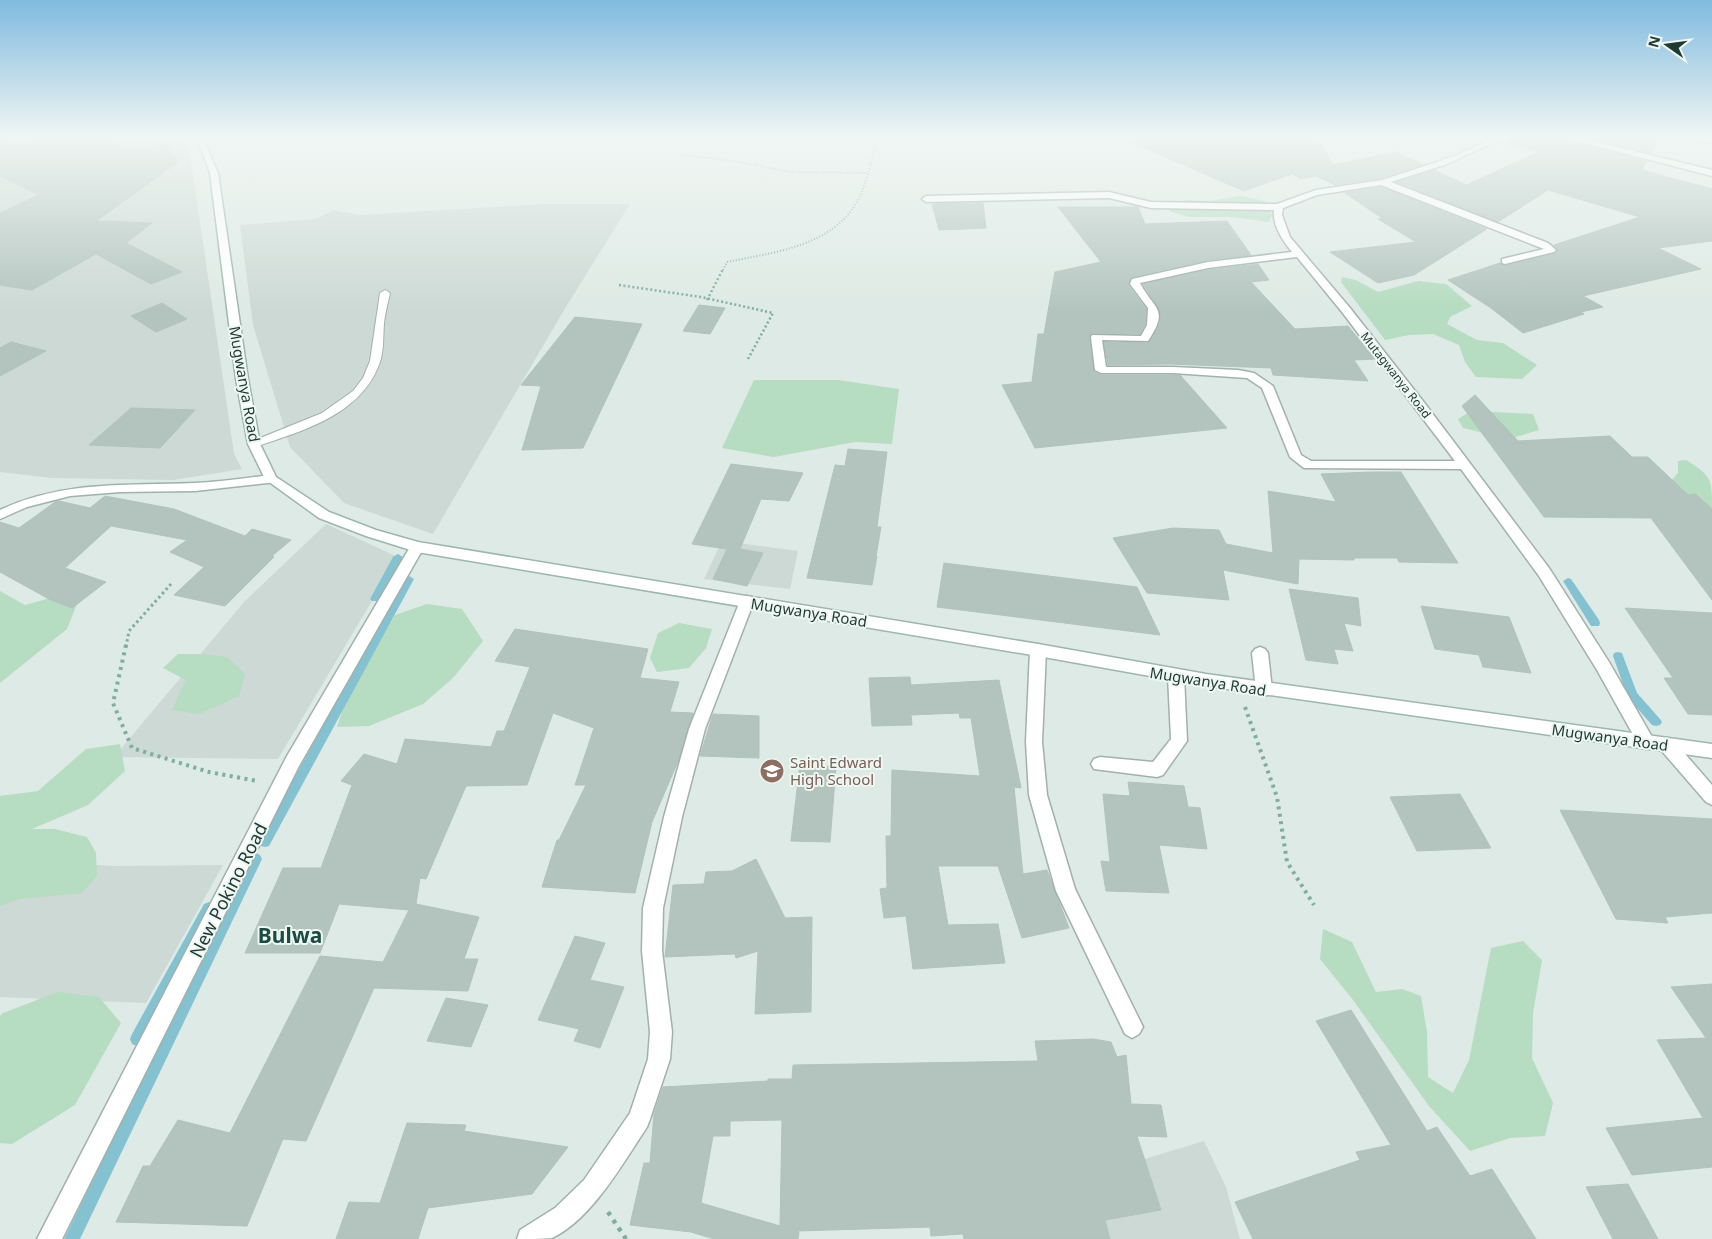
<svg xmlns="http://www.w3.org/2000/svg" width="1712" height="1239" viewBox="0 0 1712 1239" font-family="'Noto Sans',sans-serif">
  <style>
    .built { fill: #ccd9d4 }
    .green { fill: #b6dcc1 }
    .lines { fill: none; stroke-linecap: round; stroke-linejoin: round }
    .stream { fill: #84c2d1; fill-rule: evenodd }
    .building { fill: #b3c4be; stroke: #b0c3bc; fill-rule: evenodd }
    .lane-casing { stroke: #a1b1ac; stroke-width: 2 }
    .street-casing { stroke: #a1b1ac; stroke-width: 3 }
    .secondary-casing { stroke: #9db6ae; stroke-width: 3 }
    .path-far4 { stroke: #7daea1; stroke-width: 2; stroke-dasharray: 1 2; stroke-linecap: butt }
    .path-far3 { stroke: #7daea1; stroke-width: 2.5; stroke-dasharray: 2 2.5; stroke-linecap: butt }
    .path-far2 { stroke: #7daea1; stroke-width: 3; stroke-dasharray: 2.5 3; stroke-linecap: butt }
    .path-far1 { stroke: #7daea1; stroke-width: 4; stroke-dasharray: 3 4.5; stroke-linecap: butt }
    .path { stroke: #7daea1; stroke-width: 4.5; stroke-dasharray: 4 5.5; stroke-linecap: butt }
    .lane { fill: #fff; fill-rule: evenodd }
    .street { fill: #fff; fill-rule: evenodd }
    .secondary { fill: #fff; fill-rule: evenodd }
    .labels { text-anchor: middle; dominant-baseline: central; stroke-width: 4; stroke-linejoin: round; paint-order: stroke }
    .far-street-label { font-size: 12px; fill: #1f3933; stroke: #eef7f2 }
    .street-label { font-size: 15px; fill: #1f3933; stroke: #eef7f2 }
    .education-label { font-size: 15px; fill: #785e54; stroke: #eef7f2; text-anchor: start }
    .near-street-label { font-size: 18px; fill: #1f3933; stroke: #eef7f2 }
    .near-quarter-label { font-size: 21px; font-weight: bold; fill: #1b4b42; stroke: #eef7f2 }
  </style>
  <rect width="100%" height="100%" fill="#deeae5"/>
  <g class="built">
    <path d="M0,136H180L189,147L234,454L242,469L173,480L51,478L0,472Z"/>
    <path d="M544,204H630L564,310L433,534L344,503L290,447L253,325L240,225L316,219L333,210L360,215Z"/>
    <path d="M326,524L398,557L278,759L114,757L244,602Z"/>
    <path d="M722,541L798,551L790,589L704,579Z"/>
    <path d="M0,860L115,866L223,865L146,1003L0,997Z"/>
    <path d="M1204,1141L1226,1187L1240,1239H1006L992,1185L1145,1159Z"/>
  </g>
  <g class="green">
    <path d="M1241,196L1265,201L1272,215L1269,222L1231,217H1189L1169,211L1171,203L1188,200L1209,201Z"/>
    <path d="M1342,277L1356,280L1378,292L1418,281L1446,284L1472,306L1450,317L1447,324L1477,340L1503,343L1537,365L1522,379L1476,377L1465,362L1459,345L1433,334L1409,335L1385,340L1341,282Z"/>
    <path d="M754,380H838L899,389L892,444L855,442L774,457L722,448Z"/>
    <path d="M1493,412L1533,414L1539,430L1509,439L1463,428L1458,419L1468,413Z"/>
    <path d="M1686,460C1712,476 1712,479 1712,509L1697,494L1688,495L1672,480L1678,473V461Z"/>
    <path d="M83,589L67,629L0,683V591L25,605Z"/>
    <path d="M427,604L462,609L483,641L453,678L423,704L369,726L337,727L348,694L395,615Z"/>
    <path d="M679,623L712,629L706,648L689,668L657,672L650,658L658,633Z"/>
    <path d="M178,654H200L227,657L245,674L239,696L199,714L172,710L186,680L163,668Z"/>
    <path d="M120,744L125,771L88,805L32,829H55L87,837L96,853L97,876L82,893L19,899L0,906V796L38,791L86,749Z"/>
    <path d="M1323,929L1352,942L1376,992L1402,989L1421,996L1427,1032L1428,1077L1453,1093L1469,1060L1491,948L1523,941L1542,960L1533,1013L1532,1058L1553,1103L1545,1136L1510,1138L1470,1151L1429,1106L1353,1000L1320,959Z"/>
    <path d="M58,992L99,997L121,1023L75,1105L12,1144L0,1143V1016L3,1013Z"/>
  </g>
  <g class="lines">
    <g class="stream">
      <path d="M398,554L403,557L380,599L378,601H372L370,599L393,557Z"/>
      <path d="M409,576L414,579L269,846L265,847L261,846L259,842L261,838L404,579Z"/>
      <path d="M1568,578L1571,579L1599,620L1600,623L1599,626H1591L1563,581Z"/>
      <path d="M1618,652L1622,653L1623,656L1637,693L1660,719L1662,722L1660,725L1656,726L1652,725L1628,698L1613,656L1614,653Z"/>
      <path d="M256,853L260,855L262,859L80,1239H64L252,855Z"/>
      <path d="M209,902L214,904L215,908L214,912L142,1044L137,1046L132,1044L130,1039L132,1034L204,904Z"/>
    </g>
  </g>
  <g class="building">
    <path d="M49,136H95L134,150L167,143L178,162L96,221L152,223L126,243L182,272L151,284L96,254L32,290L0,285V213L39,195L0,176V138L21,145Z"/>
    <path d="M1117,136H1262L1261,138L1320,141L1333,165L1396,152L1423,165L1382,178L1335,185L1316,176L1301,179L1292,174L1244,191Z"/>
    <path d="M1510,136H1555L1646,161L1642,170L1712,189V241L1658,248L1701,269L1583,296L1603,307L1581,312L1584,314L1523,333L1491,308L1448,280L1500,263L1505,266L1554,254L1558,250L1554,245L1640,217L1548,190L1498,222L1397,182L1434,170L1466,185L1539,152L1507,143Z"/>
    <path d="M1581,136H1660L1651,153Z"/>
    <path d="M1381,187L1487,229L1414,275L1378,283L1330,252L1416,242L1378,219L1382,218L1345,193Z"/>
    <path d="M983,203L986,228L939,230L932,204Z"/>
    <path d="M1058,207H1138L1145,224L1227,221L1251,255L1208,260L1132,277L1128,285L1146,309L1145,324L1140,334L1092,333L1089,337L1094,372L1101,375H1180L1227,428L1035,448L1002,385L1032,382L1038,334H1044L1055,272L1101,262Z"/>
    <path d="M1258,264L1269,280L1251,282L1295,329L1348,326L1375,359L1354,360L1368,381L1273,375L1271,368L1170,364L1108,365L1104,342L1148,343L1156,331L1160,322L1159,309L1143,284L1208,270Z"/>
    <path d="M162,303L187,319L156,332L131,316Z"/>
    <path d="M699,305L725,308L710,334L683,331Z"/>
    <path d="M575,317L642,324L583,448L522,450L541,386L521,385Z"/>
    <path d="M11,342L46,351L0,376V348Z"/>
    <path d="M1475,395L1518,441L1610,436L1632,457H1648L1688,495L1696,494L1712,509V600L1651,518L1544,517L1462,406Z"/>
    <path d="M131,408L195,410L160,448L89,445Z"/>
    <path d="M848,449L887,452L877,527H881L876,556H877L872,585L807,578L835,465L845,466Z"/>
    <path d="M731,464L803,473L789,501L761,499L740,549L763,553L747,586L713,579L727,549L692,544Z"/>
    <path d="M1372,472H1401L1458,563L1399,562L1397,558H1354V560L1299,559L1298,584L1223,570L1229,600L1147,593L1113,538L1173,528L1219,530L1226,544L1273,553L1268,491L1336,502L1321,474Z"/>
    <path d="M105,496L174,509L245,536L252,529L291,540L272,556L274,557L225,606L174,595L204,567L170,552L187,540L111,526L65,568L106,582L72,608L49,599L0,572V522L19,528L55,502L59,501L90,508Z"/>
    <path d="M944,563L1137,587L1160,635L937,607Z"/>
    <path d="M1289,589L1358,598L1361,626L1344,623L1353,651L1334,649L1338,664L1306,660Z"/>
    <path d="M1421,606L1509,617L1531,673L1483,667L1479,655L1435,649Z"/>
    <path d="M1625,608L1712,613V715L1688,714L1664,678H1673Z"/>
    <path d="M515,629L648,649L640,678L679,682L670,712L693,713L679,759L652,822L635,893L542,887L557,840H559L586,785H575L594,728L553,713L527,785L466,786L426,879L420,878L416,904L479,917L464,959H478L468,991L374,988L306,1141L283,1139L247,1226L116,1222L143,1166H150L178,1120L230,1133L320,956L383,962L409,910L339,904L320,953H245L283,868H321L352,785L341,781L364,754L397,764L405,739L491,747L497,731H504L530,667L495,661Z"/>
    <path d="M910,677L911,685L999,680L1021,788L1014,787L1023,874L1047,870L1069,928L1022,938L998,866H938L948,925L998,924L1005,963L913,969L906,916L884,918L880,889L887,888L886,836H891L892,770L980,776L971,718H960L959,713L911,715L912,725L872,726L869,678Z"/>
    <path d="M713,714L759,716V758L700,756Z"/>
    <path d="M800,764L836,767L830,842L791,841Z"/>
    <path d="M1128,782L1184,786L1188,807L1200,808L1207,849L1159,845L1169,893L1106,891L1101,861L1110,862L1103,794L1130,796Z"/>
    <path d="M1460,794L1491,848L1417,851L1390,797Z"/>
    <path d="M1560,810L1712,819V913L1665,917L1668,923L1616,919Z"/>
    <path d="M756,859L785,918L812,917L811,1012L755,1014L758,951L736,958L735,954L665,957L673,885L704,884L706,872L732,871Z"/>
    <path d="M575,936L605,943L590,980L624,987L600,1048L574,1041L579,1029L538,1020Z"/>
    <path d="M1712,984V1167L1632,1175L1606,1128L1703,1118L1657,1040L1706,1038L1671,987Z"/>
    <path d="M446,998L488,1005L471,1047L427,1041Z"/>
    <path d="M1351,1010L1427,1131L1437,1127L1470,1176L1492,1169L1536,1239H1253L1235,1202L1360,1160L1356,1152L1391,1145L1316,1021Z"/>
    <path d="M1093,1039L1111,1042L1117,1057L1126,1055L1131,1104L1161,1105L1167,1137L1137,1136L1161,1210L1105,1220L1110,1239H964L963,1234L931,1236L930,1227L797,1231L799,1232L798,1239H714L691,1232L630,1225L644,1163H650L654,1114L663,1087L768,1081V1079H792L793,1065L1038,1061L1035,1041ZM782,1120L780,1226L701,1203L713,1136H730V1121Z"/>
    <path d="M407,1123L466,1125L464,1131L568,1147L532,1194L428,1208L418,1239H336L349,1202L380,1203Z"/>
    <path d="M1628,1184L1658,1239H1613L1586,1187Z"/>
  </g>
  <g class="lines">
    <defs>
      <g id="lane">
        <path d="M214,136H228L202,143L198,141Z"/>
        <path d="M385,290L390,293C388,303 385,313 384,323C383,336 384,350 380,362C362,414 305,430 258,446H250L248,444L250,442L322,413L353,391L363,378L370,361L380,293Z"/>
      </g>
      <g id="street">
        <path d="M1497,136H1508L1447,164L1391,182L1548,243L1556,250L1554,252L1505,264L1502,263V259L1544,249L1381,185L1317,195L1283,208L1282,215L1290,237L1350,308L1426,405L1549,568L1609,662L1652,737L1654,742L1652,747L1646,749L1640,747L1597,670L1539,576L1461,469L1304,468L1290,457L1262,388L1247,378L1173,373H1101L1095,370L1091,337L1092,335L1141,336L1147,325L1148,308L1130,284L1132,279L1208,262L1292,252C1283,241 1272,225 1274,210L1151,208L1109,198L926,202L922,199L926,196L1109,192L1151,202L1277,204L1316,190L1382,180L1410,171L1457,155ZM1297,257L1342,312L1455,461H1311L1301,455L1273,386L1254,373L1238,370L1173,367H1106L1102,340L1148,341C1170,308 1154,310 1140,283L1208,268Z"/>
        <path d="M1557,136H1572L1712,170V176Z"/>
        <path d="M1683,136L1712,139V143L1687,138Z"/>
        <path d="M271,475L277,479L276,482L195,491L120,492L70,496L27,507L0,519V510C63,480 128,486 195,483C220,482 246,478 271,475Z"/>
        <path d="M417,542L422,544L424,547L299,766L62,1239H37L287,756L410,547L412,544Z"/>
        <path d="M747,596L752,597L754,601L705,729L682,817L663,908L662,951L672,1032L670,1059L650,1119L647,1127C623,1163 592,1219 552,1238C543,1239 527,1239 517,1239L520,1230L555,1208L584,1180L630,1113L648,1059L650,1032L642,951L643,908L664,817L689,729L740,601L742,597Z"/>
        <path d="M1038,644L1043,646L1046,650L1042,742L1047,795L1075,889L1143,1027L1139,1034L1132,1038L1125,1034L1056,891L1029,795L1026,742L1030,650L1033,646Z"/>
        <path d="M1260,647L1265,649L1268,653L1272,690L1270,694L1264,696L1258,694L1256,690L1252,653L1255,649Z"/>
        <path d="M1176,670L1182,672L1184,676L1187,741L1163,775L1157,777L1094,769L1091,764L1094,759L1100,757L1153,762L1171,739L1168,676L1170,672Z"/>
        <path d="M1667,738L1673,740L1712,785V805L1706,802L1661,750L1659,745L1661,740Z"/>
      </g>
      <path id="secondary" d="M194,136H202L218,173L248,379L260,444L276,477L329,512L376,530L418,542L1038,644L1206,674L1712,744V758L1206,686L1038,656L417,552L366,536L319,518L265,479L248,444L236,379L210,173L198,141Z"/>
    </defs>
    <use href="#lane" class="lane-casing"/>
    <use href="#street" class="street-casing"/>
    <use href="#secondary" class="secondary-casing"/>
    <g class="path-far4">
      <path d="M677,154L740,162L790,172L867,173"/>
      <path d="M723,270L727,262C775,252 838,246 861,194C869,176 872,155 879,136"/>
    </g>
    <g class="path-far3">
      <path d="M619,285L701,297L773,313L748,359"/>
      <path d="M707,300L723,269"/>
    </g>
    <path class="path-far2" d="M126,647L129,631L171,584"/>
    <g class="path-far1">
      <path d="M126,645L113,703L132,748L209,772L257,781"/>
      <path d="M1245,707L1277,797L1287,862L1314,905"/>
    </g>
    <path class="path" d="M608,1212L626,1239"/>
    <use href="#lane" class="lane"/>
    <use href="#street" class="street"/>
    <use href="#secondary" class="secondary"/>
  </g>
  <linearGradient id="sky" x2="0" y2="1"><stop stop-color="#80badf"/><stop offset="0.44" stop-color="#f0f6f3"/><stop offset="1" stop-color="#f0f6f3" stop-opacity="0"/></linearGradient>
  <rect width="1712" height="310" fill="url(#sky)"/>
  <defs>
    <symbol id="school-disc" viewBox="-11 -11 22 22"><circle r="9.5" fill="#8d6e63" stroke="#eef7f2"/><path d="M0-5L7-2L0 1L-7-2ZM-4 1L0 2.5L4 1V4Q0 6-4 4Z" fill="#fff"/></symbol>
  </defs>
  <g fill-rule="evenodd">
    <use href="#school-disc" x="758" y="757" width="28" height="28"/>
  </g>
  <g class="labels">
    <g class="far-street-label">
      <text transform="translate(1396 375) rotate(52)">Mutagwanya Road</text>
    </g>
    <g class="street-label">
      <text transform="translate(245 384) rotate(80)">Mugwanya Road</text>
      <text transform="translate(809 612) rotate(9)">Mugwanya Road</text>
      <text transform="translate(1208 681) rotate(9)">Mugwanya Road</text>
      <text transform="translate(1610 737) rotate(8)">Mugwanya Road</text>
    </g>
    <g class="education-label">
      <text x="790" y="762">Saint Edward<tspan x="790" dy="17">High School</tspan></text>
    </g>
    <g class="near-street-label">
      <text transform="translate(228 890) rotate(-63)">New Pokino Road</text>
    </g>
    <g class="near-quarter-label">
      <text x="290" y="935">Bulwa</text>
    </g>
  </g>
  <g transform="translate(1667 45) rotate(284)" stroke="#eef7f2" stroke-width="4" paint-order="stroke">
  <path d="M0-4L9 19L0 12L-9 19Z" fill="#1f3933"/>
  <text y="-8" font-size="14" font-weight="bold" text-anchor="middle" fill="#1f3933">N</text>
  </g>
</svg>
